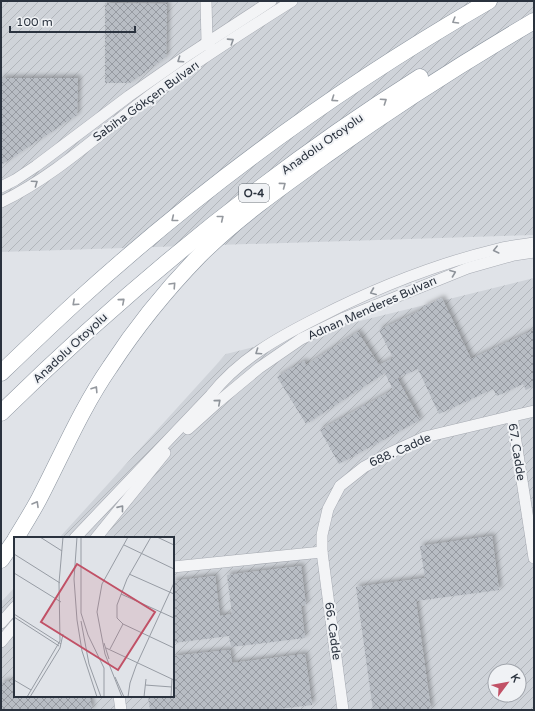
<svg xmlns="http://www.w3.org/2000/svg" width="535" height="711" viewBox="0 0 535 711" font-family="'Varela Round',sans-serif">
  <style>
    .industrial { fill: url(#industrial-furrows); fill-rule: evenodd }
    .building { fill: url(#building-cross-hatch); filter: url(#shadow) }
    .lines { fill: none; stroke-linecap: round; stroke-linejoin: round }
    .minor-casing { stroke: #a6aab2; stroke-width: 12 }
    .highway-casing { stroke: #89929d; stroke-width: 17 }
    .minor { stroke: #f3f4f6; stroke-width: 11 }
    .highway { stroke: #fff; stroke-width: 16 }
    .oneway { stroke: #94989e }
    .oneway2 { stroke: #8e939a }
    .labels { text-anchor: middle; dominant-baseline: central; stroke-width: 4; stroke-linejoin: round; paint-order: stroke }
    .shield { fill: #f0f2f5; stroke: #656c75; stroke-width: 1 }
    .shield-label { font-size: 11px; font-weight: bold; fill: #2a323e }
    .street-label { font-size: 12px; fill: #2a323e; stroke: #f0f2f5 }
    .inset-road { fill: none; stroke: #979ca4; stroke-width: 1 }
    .view { fill: #c15166; fill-opacity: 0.15; stroke: #c15166; stroke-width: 2 }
    .inset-edge { fill: none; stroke: #2a323e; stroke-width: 2 }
  </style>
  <defs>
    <pattern id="industrial-furrows" width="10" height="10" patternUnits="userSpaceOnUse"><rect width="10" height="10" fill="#cfd3d9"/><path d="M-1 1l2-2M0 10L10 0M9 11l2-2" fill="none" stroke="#b2b6bb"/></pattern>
    <pattern id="building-cross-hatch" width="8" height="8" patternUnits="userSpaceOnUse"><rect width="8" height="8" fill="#b8bdc4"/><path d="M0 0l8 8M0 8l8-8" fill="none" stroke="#969aa1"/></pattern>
    <filter id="shadow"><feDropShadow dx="3" dy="-3" stdDeviation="2" flood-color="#0004"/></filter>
  </defs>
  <rect width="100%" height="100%" fill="#e0e3e8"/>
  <g class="industrial">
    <path d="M1,1H534V235L1,252Z"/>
    <path d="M534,278V710H1V602L15,587V696H173V538H59L226,354ZM495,671H519V695H495Z"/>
  </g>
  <g class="building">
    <path d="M105,3L167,4L166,57L130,83H105Z"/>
    <path d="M1,78H78L77,115L1,165Z"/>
    <path d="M442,298L471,359L534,330V386L526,390L523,384L497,396L493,389L439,414L418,369L397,378L420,420L339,464L320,430L393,390L385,373L306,424L277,377L304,361L306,365L358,332L379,365L393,358L379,330L424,309L423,307Z"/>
    <path d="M492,536L499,590L416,601L431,710H373L356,587L425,578L420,546Z"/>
    <path d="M301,566L306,605L301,606L305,638L231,647L229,636L173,643V581L215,576L220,616L232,614L227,575Z"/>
    <path d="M230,650L232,663L305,654L312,705L271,710H150L148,696H173V656Z"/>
    <path d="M15,680V696H90L92,710H1V683Z"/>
  </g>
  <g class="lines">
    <defs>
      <g id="minor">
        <path d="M206,1L207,42L210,47"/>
        <path d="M1,187L15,180L36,166L129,96L182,59L271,1"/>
        <path d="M1,202C58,175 105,128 156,91C200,59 246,30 292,1"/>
        <path d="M512,416L534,558"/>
        <path d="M188,429L218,402L259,368L301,339L344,318L468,268L514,255L534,252"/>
        <path d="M75,538L211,395C239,359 279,337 319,317C376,288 436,264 498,249C510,246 522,245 534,243"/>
        <path d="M96,538L165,453"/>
        <path d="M173,567L322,552"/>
        <path d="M1,623L15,607"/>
        <path d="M1,642L15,625"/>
        <path d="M119,696L121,710"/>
        <path d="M343,710L322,552V535L328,509L340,486L364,467L390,453L425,437L534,411"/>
      </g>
      <g id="highway">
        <path d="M1,373C26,349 50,326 75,303C201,188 341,86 489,1"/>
        <path d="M1,413C129,287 268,173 420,77"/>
        <path d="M16,538C24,525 32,512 39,499C62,455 81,409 110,367C136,327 166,290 199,256C238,217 284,185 329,153C395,106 464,62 534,21"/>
        <path d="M1,560L15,540"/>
      </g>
    </defs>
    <use href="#minor" class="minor-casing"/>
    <use href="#highway" class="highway-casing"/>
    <use href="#minor" class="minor"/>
    <use href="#highway" class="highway"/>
  </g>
  <defs><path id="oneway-chevron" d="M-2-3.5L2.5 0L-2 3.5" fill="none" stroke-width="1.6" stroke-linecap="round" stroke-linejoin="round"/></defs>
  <g class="oneway">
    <use href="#oneway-chevron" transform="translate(455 21) rotate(149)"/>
    <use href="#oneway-chevron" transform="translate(334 99) rotate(146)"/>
    <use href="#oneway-chevron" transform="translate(384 101) rotate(-34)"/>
    <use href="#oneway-chevron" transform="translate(283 185) rotate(-37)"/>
    <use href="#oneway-chevron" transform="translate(221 218) rotate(-39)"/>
    <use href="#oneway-chevron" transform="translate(174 219) rotate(141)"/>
    <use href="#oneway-chevron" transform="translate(173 285) rotate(-47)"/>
    <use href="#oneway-chevron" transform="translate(122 301) rotate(-41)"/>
    <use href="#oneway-chevron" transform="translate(75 303) rotate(138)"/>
    <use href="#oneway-chevron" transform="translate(95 389) rotate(-57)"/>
    <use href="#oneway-chevron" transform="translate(36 504) rotate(-60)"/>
  </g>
  <g class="oneway2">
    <use href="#oneway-chevron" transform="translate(231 41) rotate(-33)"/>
    <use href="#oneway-chevron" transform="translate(180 60) rotate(146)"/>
    <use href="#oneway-chevron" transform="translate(35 183) rotate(-35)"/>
    <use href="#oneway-chevron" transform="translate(496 250) rotate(166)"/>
    <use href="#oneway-chevron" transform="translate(453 273) rotate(-21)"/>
    <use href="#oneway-chevron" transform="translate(373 292) rotate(158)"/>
    <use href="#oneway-chevron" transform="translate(258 352) rotate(146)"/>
    <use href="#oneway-chevron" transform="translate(218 402) rotate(-41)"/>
    <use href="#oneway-chevron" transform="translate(121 508) rotate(-51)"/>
  </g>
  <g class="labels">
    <rect class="shield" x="239" y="184" width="30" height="18" rx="3"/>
    <g class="shield-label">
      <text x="254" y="193">O-4</text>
    </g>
    <g class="street-label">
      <text transform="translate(146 101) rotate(-36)">Sabiha Gökçen Bulvarı</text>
      <text transform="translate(322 144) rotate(-35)">Anadolu Otoyolu</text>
      <text transform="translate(372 308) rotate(-24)">Adnan Menderes Bulvarı</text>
      <text transform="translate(70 348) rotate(-43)">Anadolu Otoyolu</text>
      <text transform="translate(400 450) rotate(-24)">688. Cadde</text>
      <text transform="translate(517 452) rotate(81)">67. Cadde</text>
      <text transform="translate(333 631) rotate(82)">66. Cadde</text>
    </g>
  </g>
  <g transform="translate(14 537)">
    <rect width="160" height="160" fill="#e0e3e8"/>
    <path class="inset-road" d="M26,0L48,14M63,0L60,42L63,83L68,114L83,160M67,0V76L74,98L90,131V160M137,0L113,42L103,68V81L109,87L160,111M143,0L160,8M110,8L160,32M0,17L46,46M0,36L47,65M115,37L160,57M107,57L160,81M0,77L47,107M0,80L45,109M67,84L75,127L87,160M90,106L95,122M92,111L160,143M96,112L109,87M101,140L110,160M0,143L17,153M131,148L158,150M13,160L46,104L45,46L49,0M16,160L46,111L49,97M108,160L91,117L83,75L88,47L114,0M114,160L116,146L122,129L160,46M130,160L132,142M157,160L158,142"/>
    <path class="view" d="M63,27L141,75L104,133L27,85Z"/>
    <rect width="160" height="160" class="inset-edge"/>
  </g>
  <rect width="535" height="711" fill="none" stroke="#2a323e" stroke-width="4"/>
  <g transform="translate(507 683) rotate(58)"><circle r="19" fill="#f0f2f5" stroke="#a1a5ac"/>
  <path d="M0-3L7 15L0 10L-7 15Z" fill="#c15166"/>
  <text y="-6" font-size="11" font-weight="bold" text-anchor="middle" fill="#2a323e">K</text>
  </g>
  <path d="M10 26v6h125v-6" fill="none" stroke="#2a323e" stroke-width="2"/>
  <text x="16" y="26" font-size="12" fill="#2a323e" stroke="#f0f2f5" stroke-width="3" paint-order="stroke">100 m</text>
</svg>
